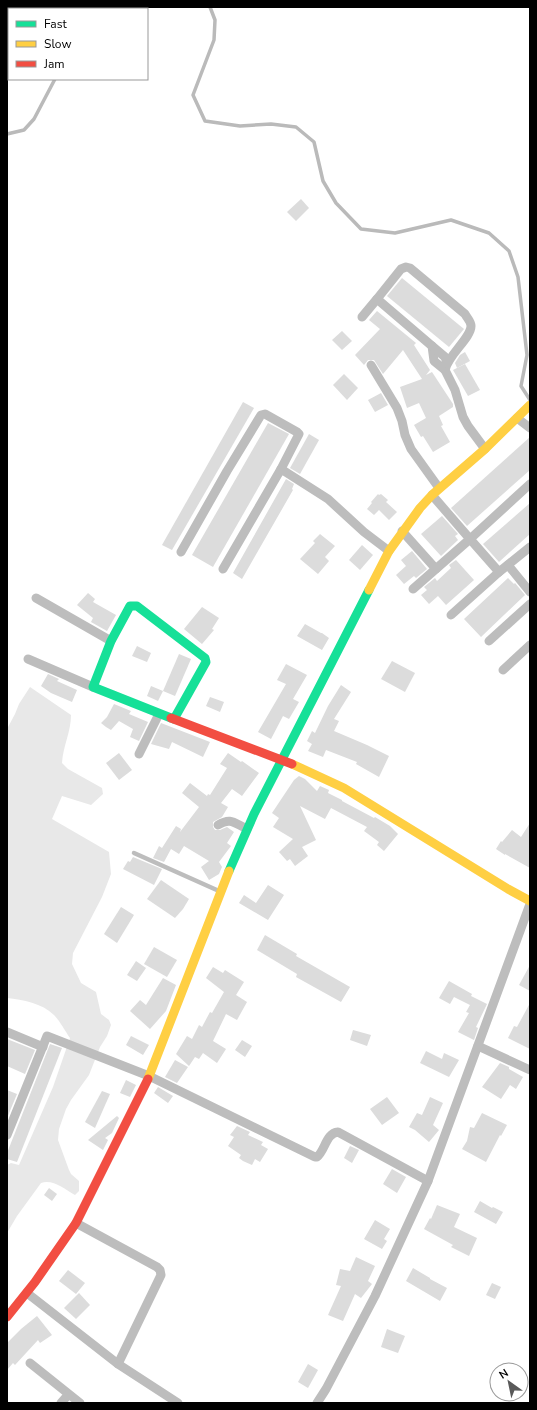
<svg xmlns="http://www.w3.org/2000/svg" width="537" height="1410" viewBox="0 0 537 1410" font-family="'Nunito Sans',sans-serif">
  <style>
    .green { fill: #e8e8e8 }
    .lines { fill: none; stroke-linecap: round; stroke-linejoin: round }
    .stream { stroke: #bababa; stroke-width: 3.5 }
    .building { fill: #dcdcdc }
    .lane { stroke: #bdbdbd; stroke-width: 4.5 }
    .street { stroke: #bdbdbd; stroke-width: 9 }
    .fast { stroke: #16e098; stroke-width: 9 }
    .slow { stroke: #ffcf43; stroke-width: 9 }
    .jam { stroke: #f24e42; stroke-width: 9 }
  </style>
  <rect width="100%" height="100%" fill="#fff"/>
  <path class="green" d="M30,687L71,715C71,732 63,746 62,763L68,769L102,788L103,794L91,805L62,796L52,819L109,852L111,874L102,897L73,953L72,964L81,983L96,992L101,1014L109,1020L111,1025L107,1036L100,1047L89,1075L71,1100L66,1109L59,1129L58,1140L69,1170L71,1174L79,1181V1191L75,1195C64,1189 53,1179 41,1183L17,1216L7,1233V1165L11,1163L19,1165L53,1087L70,1038C65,1031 60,1021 54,1015C42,1003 23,1000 7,998V729L15,714L19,704Z"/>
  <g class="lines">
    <g class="stream">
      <path d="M210,7L215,20L214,40L193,95L205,121L240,126L271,124L296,127L314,142L323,181L336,203L361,229L395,233L451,220L489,233L509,251L518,277L527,355L521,386L530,400"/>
      <path d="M89,9L90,7"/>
      <path d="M7,134L24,130L34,119L55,79"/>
    </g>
  </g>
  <g class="building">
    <path d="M301,199L309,208L296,221L287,212Z"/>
    <path d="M402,278L464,329L449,347L387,296Z"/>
    <path d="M377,311L416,343L414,345L430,370L426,375L432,372L453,404V407L439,416L443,425L441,426L450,442L433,452L423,436L421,437L414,425L426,418L419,403L407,408L400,387L422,379L403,350L383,374L374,360H368L364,365L355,355L380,329L369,320Z"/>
    <path d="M342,331L352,341L342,350L332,340Z"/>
    <path d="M465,352L470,361L457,368L455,363L460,355Z"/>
    <path d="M465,364L480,390L468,396L453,370Z"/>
    <path d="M344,374L358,388L347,400L333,385Z"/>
    <path d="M381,393L388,405L375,412L368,400Z"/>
    <path d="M243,402L254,408L172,550L162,545Z"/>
    <path d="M268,423L289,434L213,567L192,555Z"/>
    <path d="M309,434L319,440L300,474L290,468Z"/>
    <path d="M530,437V470L467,526L451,508Z"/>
    <path d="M286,479L294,484L292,489L293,490L242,579L233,573Z"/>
    <path d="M378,494L379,495L381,494L388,500L386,502L397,512L389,520L379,510L374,515L367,509L372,503L371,502Z"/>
    <path d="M530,503V534L499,562L483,544Z"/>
    <path d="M442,516L458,534L455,536L458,540L441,556L421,534Z"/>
    <path d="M320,534L335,546L325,557L329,561L318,574L300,559L315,543L313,541Z"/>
    <path d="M362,545L373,555L360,570L349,560Z"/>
    <path d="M412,551L427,569L416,578L414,576L404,584L396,575L406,566L401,560Z"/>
    <path d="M456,560L474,580L446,605L438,596L429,604L421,595L427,590L424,587L435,578L437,581L451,568L449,565Z"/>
    <path d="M508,578L514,584L515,583L525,595L481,637L464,619Z"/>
    <path d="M88,593L95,599L93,602L116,615L107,631L91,622L93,618L77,605Z"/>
    <path d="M202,607L219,618L212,629L214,630L202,644L184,629Z"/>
    <path d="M305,624L321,633H322L329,638L322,650L297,636Z"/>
    <path d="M137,646L151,653L147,662L132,656Z"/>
    <path d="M179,654L191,659L175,696L163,691Z"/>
    <path d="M392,661L415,673L405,692L381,679Z"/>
    <path d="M286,664L307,675L293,699L299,702L289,719L283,716L271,739L258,732L286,684L277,680Z"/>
    <path d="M48,674L59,679L57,681L77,690L72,702L51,693L41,686Z"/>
    <path d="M341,685L351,692L334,719L339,721L334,731L367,745L389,756L379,777L356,764L357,762L326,750L323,757L308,751L312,744L307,741L312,731L315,733L328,706Z"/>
    <path d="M151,686L163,691L158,701L147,696Z"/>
    <path d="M210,697L224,702L220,712L206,706Z"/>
    <path d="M114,704L131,711L129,714L148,722L139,741L130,737L133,729L119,721L111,730L106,727L101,723L107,717Z"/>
    <path d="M161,723L210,742L203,757L172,742L169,749L151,744Z"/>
    <path d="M119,753L132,770L119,780L106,763Z"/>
    <path d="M228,753L241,762L242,761L259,773L242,796L232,789L221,803L228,807L222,817L213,822V827L215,830H220L227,827L234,832L227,843L231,846L219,862L222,867L219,874L209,880L201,867L209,861L184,846L179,854L171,849L164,862L153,858L159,846L162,848L176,826L181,829L180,832L199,807L182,793L190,783L207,796L208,794L210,795L227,768L220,764Z"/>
    <path d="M299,776L305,779L317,791L320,786L329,790L328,793L342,800V801L374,818L375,817L390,826L398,834L384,851L377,845L379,842L364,831L367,827L331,808L325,819L300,806L316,840L302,847L308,856L295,866L290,859L287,861L279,852L293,839L273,827L279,818L272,813L294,780Z"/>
    <path d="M530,823V868L505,854V855L496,849L501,841L502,842L512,830L521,837Z"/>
    <path d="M133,857L162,869L154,885L123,869L128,861L130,862Z"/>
    <path d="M161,880L189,899L183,909L175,918L147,899Z"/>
    <path d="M268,885L284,895L268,920L239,903L244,895L256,903Z"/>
    <path d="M121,907L134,915L117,943L104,934Z"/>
    <path d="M265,935L297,954L296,956L350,987L341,1002L296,977L297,974L257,950Z"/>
    <path d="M154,947L177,960L167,977L144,964Z"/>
    <path d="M136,961L146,968L137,981L127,975Z"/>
    <path d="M530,965V991L519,985Z"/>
    <path d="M213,967L223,973L225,970L244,982L236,995L247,1002L237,1020L226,1014L213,1041L226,1049L217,1063L203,1053L199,1059L195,1057L189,1066L176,1054L187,1036L192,1039L199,1025L202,1027L210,1012L212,1013L224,992L206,978Z"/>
    <path d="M163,978L176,985L166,1011L150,1029L130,1011L140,1000L146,1005Z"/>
    <path d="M449,981L472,994L471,996L487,1004L476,1027L478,1028L474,1040L458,1032L469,1013L466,1012L470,1005L454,997L450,1004L439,998Z"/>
    <path d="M530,1003V1049L508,1038L514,1026L517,1027Z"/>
    <path d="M353,1030L371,1035L367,1046L350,1040Z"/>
    <path d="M131,1036L149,1045L143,1055L126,1045Z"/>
    <path d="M7,1039L35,1050L25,1074L7,1066Z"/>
    <path d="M242,1040L252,1046L245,1057L235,1050Z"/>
    <path d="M50,1044L62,1048L17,1162L7,1159V1153Z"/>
    <path d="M426,1051L442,1059L444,1053L459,1060L449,1077L420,1063Z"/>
    <path d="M175,1060L188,1067L177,1083L165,1077Z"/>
    <path d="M500,1063L509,1067V1069L523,1077L516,1089L510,1085L501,1099L482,1087Z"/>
    <path d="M126,1080L136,1085L130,1097L120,1093Z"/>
    <path d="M158,1087L173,1096L168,1103L154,1093Z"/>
    <path d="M7,1090L17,1094L7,1118Z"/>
    <path d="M102,1091L110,1094L95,1128L85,1122Z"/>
    <path d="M387,1097L399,1113L382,1125L370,1109Z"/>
    <path d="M430,1097L443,1103L433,1125L439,1130L429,1142L415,1130L409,1127L417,1113L422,1115Z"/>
    <path d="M482,1113L507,1125L501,1136L500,1135L486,1162L462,1149L467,1141L470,1127L474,1128Z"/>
    <path d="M117,1116L119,1118L112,1133L105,1138L108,1140L103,1150L88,1140Z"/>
    <path d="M237,1126L250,1132L248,1135L263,1142L261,1145L268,1149L260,1162L255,1159L252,1165L243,1161L239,1158L241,1155L228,1146L234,1137L230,1135Z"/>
    <path d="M350,1146L359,1150L352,1163L344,1158Z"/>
    <path d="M392,1169L406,1177L397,1193L383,1184Z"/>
    <path d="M49,1188L57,1194L52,1201L44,1195Z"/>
    <path d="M480,1201L492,1208L493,1207L503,1212L496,1224L474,1212Z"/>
    <path d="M437,1205L460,1214L454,1227L477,1238L469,1256L451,1247L453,1245L424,1229L430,1218L431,1219Z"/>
    <path d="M375,1220L390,1229L384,1239L387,1241L382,1249L364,1239Z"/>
    <path d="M356,1257L375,1266L368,1281L372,1284L361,1298L355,1294L343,1321L328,1315L341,1286L336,1285L340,1269L350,1271Z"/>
    <path d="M413,1268L430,1278V1279L447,1288L440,1301L406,1281Z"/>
    <path d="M68,1270L85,1283L76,1294L59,1281Z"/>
    <path d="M492,1283L501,1287L495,1299L486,1295Z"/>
    <path d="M79,1293L90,1305L76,1319L64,1308Z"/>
    <path d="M37,1316L52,1335L40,1343L38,1340L15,1365L13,1363L7,1370V1343L21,1329Z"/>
    <path d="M387,1329L405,1336L398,1353L381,1347Z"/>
    <path d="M308,1364L318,1370L308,1388L298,1382Z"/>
  </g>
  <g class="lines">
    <path class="lane" d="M134,853L219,891"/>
    <g class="street">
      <path d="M377,299L401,269L406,267L410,268L465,314C467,318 471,321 471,326C471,338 448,355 445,370"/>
      <path d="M362,317L377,299L432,346L434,361L445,370L455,390L463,417L468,426L485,449"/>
      <path d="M432,346L445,357L447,363"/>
      <path d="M371,365L397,408L402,421L405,435L411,449L439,488"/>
      <path d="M517,418L530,428"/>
      <path d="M530,484L470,539L499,572L530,547"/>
      <path d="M402,531L436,569"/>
      <path d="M181,552L227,471L261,415L265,414L297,432L299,434L281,469"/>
      <path d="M508,565L530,592"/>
      <path d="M223,569L281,469L328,499L364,532L389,551"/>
      <path d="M413,589L470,539L432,495"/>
      <path d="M36,598L111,641"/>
      <path d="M451,615L499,572"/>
      <path d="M489,641L530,604"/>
      <path d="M28,659L93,687"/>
      <path d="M503,670L530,645"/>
      <path d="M139,754L159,714"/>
      <path d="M218,825C231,817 234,823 247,829"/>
      <path d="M7,1032L43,1047"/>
      <path d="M478,1046L530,1070"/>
      <path d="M7,1135L47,1036L149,1076L315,1157H317C325,1151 326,1133 338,1132L428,1181"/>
      <path d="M76,1223L157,1267L160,1270L161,1275L118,1364"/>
      <path d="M27,1293L118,1364L178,1403"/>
      <path d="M30,1363L80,1403"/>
      <path d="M61,1403L68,1395"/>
      <path d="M317,1403L326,1389L375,1296L428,1181L530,904"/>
    </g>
    <g class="fast">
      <path d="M171,718L93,687L111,641L130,606H137L205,658L206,662L174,719"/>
      <path d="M229,871L254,814L369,590"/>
    </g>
    <g class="slow">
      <path d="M369,590L389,551L420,508L432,495L485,449L530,405"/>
      <path d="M292,764L344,788L508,889L530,901"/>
      <path d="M148,1079L229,871"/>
    </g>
    <g class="jam">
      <path d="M171,718L292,764"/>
      <path d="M7,1317L35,1282L76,1223L148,1079"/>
    </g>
  </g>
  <rect width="537" height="1410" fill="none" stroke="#000000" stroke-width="16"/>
  <rect x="8" y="8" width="140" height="72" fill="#ffffff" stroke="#999999"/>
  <rect x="16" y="21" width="20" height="6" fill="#16e098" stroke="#999999"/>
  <text x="44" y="28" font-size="12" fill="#000000">Fast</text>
  <rect x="16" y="41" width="20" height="6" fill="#ffcf43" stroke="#999999"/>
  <text x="44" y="48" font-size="12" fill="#000000">Slow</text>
  <rect x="16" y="61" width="20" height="6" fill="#f24e42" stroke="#999999"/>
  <text x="44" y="68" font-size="12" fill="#000000">Jam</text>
  <g transform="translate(509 1382) rotate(327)"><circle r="19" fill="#ffffff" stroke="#999999"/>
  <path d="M0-3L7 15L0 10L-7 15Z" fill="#595959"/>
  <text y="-6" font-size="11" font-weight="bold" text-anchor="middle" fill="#000000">N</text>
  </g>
</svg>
